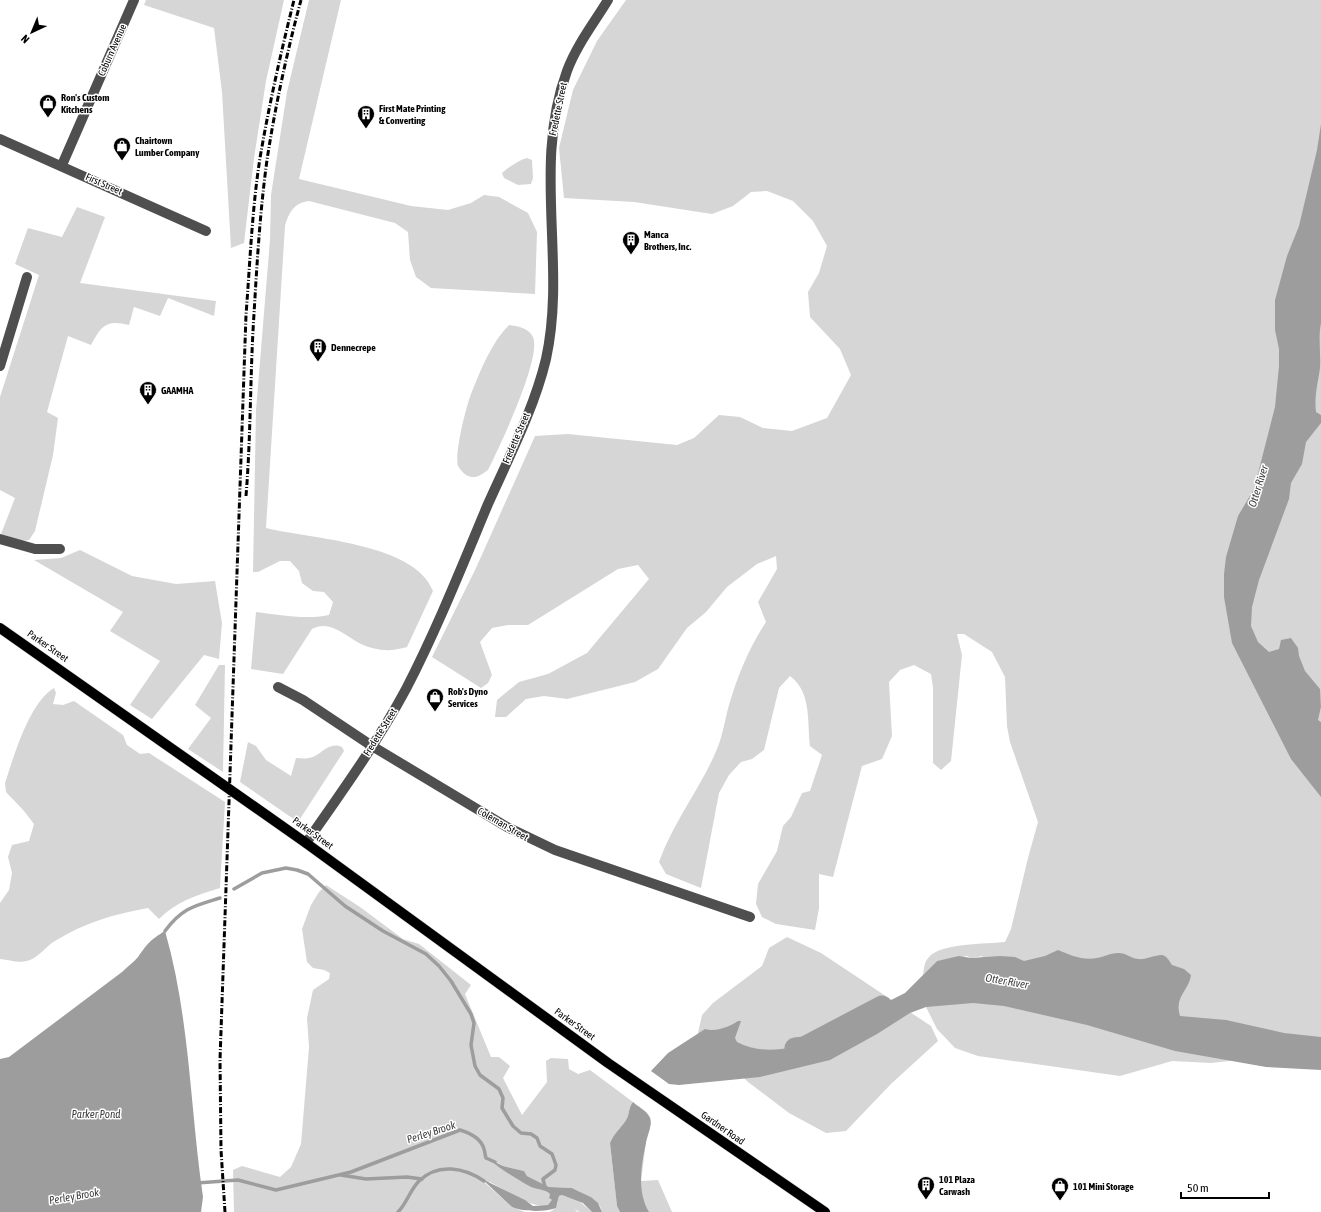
<svg xmlns="http://www.w3.org/2000/svg" width="1321" height="1212" viewBox="0 0 1321 1212" font-family="'Asap Condensed',sans-serif">
  <style>
    .green { fill: #d6d6d6 }
    .water { fill: #9d9d9d }
    .lines { fill: none; stroke-linecap: round; stroke-linejoin: round }
    .stream { stroke: #9d9d9d; stroke-width: 3.5 }
    .river { stroke: #9d9d9d; stroke-width: 21 }
    .major-casing { stroke: #dbdbdb; stroke-width: 11 }
    .minor { stroke: #4f4f4f; stroke-width: 10 }
    .major { stroke: #000; stroke-width: 10 }
    .rail { stroke: #000; stroke-width: 3; stroke-dasharray: 6 2 1 2; stroke-linecap: butt }
    .labels { text-anchor: middle; dominant-baseline: central; stroke-width: 3; stroke-linejoin: round; paint-order: stroke }
    .street-label { font-size: 10px; fill: #000; stroke: #fff }
    .poi-label { font-size: 10px; font-weight: bold; fill: #000; stroke: #fff; text-anchor: start }
    .water-label { font-size: 11px; font-style: italic; fill: #3e3e3e; stroke: #fff }
  </style>
  <rect width="100%" height="100%" fill="#fff"/>
  <g class="green">
    <path d="M146,0H284L266,81L254,158L244,243L231,248L222,92L214,28L144,5Z"/>
    <path d="M309,0H341L299,179L411,206L448,210L471,203L484,195L499,197L528,213L537,232L535,294L431,288L416,277L410,260L408,232L395,223L309,201C294,203 289,212 285,226L266,528C311,539 415,543 433,591L407,647C391,652 376,651 361,644C345,636 330,619 312,629L283,674L251,669L256,612C281,615 304,620 329,615L333,602L324,592L313,591L302,583L299,571L290,561H280L258,572H253L256,410L270,240L271,195L287,92Z"/>
    <path d="M626,0H1321V722L1317,720L1321,707L1320,697H1298L1321,767V1051L1211,1063L1172,1061L1120,1076L978,1056L955,1048L937,1029L926,1007L983,956L971,958L967,956L937,961L923,975C924,969 924,962 929,957C941,943 986,944 1005,942L1011,929L1028,858L1038,822L1010,742L1007,726L1005,677L992,652L964,634H957L962,655L951,761L941,770L933,763V688L931,674L914,665L900,670L889,682L892,736L882,759L862,766L833,877L819,874V908L815,930L776,924L762,917L756,904L758,884L777,851L783,826L791,817L802,793L810,791L822,755L810,746C807,723 812,692 790,676L779,688L764,750L752,759L741,762L729,775L719,793L701,888L666,874L659,862C673,822 701,788 717,749C723,735 725,719 729,705C738,675 749,648 766,622L758,602L777,569L776,556L757,564L727,587L706,612L687,628L658,669L635,682L567,699L544,696L526,699L506,717H495L497,700L519,682L548,674L587,653L649,579L638,565L618,569L528,625H508L492,628L480,642L492,675L488,683L481,688L432,657L476,568L535,436L568,434L677,445L694,438L719,415L740,417L763,428L792,431L827,418L851,375L840,349L810,317L808,292L819,273L827,246L813,221L793,201L767,191L751,192L733,206L712,214L634,202L564,198L559,148L573,90L597,41Z"/>
    <path d="M527,158L532,160L533,178L531,184L518,185L504,178L502,173C509,167 519,160 527,158Z"/>
    <path d="M77,207L105,217L80,283L216,301L214,316L168,298L160,316L134,307L129,325C106,319 101,326 91,345L68,336L47,412L58,418L53,455L35,531L29,540L22,541L1,534L15,498L0,490V397L39,275L15,264L28,228L62,237Z"/>
    <path d="M509,325C517,326 529,328 533,337C542,358 499,448 488,470C481,475 475,480 466,475C463,473 460,469 458,466C454,453 467,402 473,389C482,367 492,342 509,325Z"/>
    <path d="M80,550L132,576L176,584L215,581L222,623L219,659L204,655L152,719L130,705L160,661L110,631L123,612L34,560L61,558Z"/>
    <path d="M219,665H225L223,772L188,749L211,718L195,705Z"/>
    <path d="M54,688L56,693L53,704L63,705L74,701L123,735L127,745L140,754L149,753L225,802L220,888C196,895 176,902 159,919L148,908C114,914 84,923 55,941C46,946 40,956 30,960C20,964 10,960 0,959V903L9,890L12,873L8,857L12,845L29,841L34,824L24,811L6,792L5,783C14,756 29,703 54,688Z"/>
    <path d="M248,742L256,746L266,760L291,776L296,758C300,758 305,759 309,758C322,756 327,741 342,747L344,751L298,822L240,782Z"/>
    <path d="M326,885L360,907L403,939L419,944L471,985L465,994L491,1057H499L510,1066L503,1078L522,1115L547,1082L546,1061L551,1058L568,1059L569,1069L578,1074L590,1070L633,1102C628,1108 630,1114 626,1120C621,1128 614,1133 610,1143L617,1206L620,1212H602L600,1206L591,1197L578,1191L572,1188L549,1187L527,1176L524,1171L503,1166L491,1159L529,1186L544,1190L550,1194L549,1198L553,1201L548,1205C531,1209 506,1190 490,1182H484L512,1207L525,1212H234L233,1170L242,1166L280,1177L291,1167L301,1144L309,1047L307,1018L313,990L329,979L330,973L324,970L313,968L307,962L302,929L311,905L319,892Z"/>
    <path d="M787,937L821,953L931,1026L938,1041L891,1084L846,1131L826,1133L789,1113L748,1082L698,1033L702,1015L713,1003L762,966L769,948Z"/>
    <path d="M651,1123L646,1142L641,1181L658,1180L672,1212H635L624,1158Z"/>
    <path d="M562,1195L579,1201L592,1212H579L575,1209L577,1212H549C558,1209 557,1204 559,1196Z"/>
  </g>
  <g class="water">
    <path d="M1321,124V323C1318,338 1321,353 1320,368C1318,383 1314,396 1316,412L1321,415V423L1306,442L1302,464L1291,483L1289,499L1259,580L1252,607L1251,626L1258,642L1269,652L1279,649L1281,640L1291,638L1298,648L1299,656L1305,671L1320,689L1321,707L1318,720L1321,722V797L1291,759L1232,643L1224,597V574L1226,557L1238,516L1254,489L1275,407L1279,366V349L1275,330V300L1287,256L1299,226L1317,150Z"/>
    <path d="M165,931C190,1018 190,1108 203,1197L201,1212H0V1059L9,1057L122,972C127,967 134,962 138,957C148,943 150,940 165,931Z"/>
    <path d="M1058,950C1070,955 1083,961 1097,958C1104,957 1110,953 1118,953C1127,953 1130,958 1138,959C1146,960 1154,955 1162,955C1167,956 1170,962 1172,965L1184,969L1191,975C1189,991 1174,996 1180,1016L1226,1020L1284,1033L1321,1037V1070L1266,1067L1175,1051L1087,1025L1004,1006L973,1003L926,1007L910,1013L877,1034L830,1060L760,1077L679,1085L669,1084L651,1071L668,1053L705,1029C716,1032 729,1027 738,1021H741L735,1038L737,1042C775,1062 822,1039 856,1021L859,1006L871,1005L874,1008L877,1007L905,993L937,961L959,956L971,958L1000,956L1015,957L1024,961L1045,956Z"/>
    <path d="M633,1102C637,1106 647,1111 649,1116C654,1123 647,1135 646,1143C641,1165 637,1192 649,1212H620L617,1206L610,1143C614,1133 621,1128 626,1120C630,1114 628,1108 633,1102Z"/>
    <path d="M489,1159L503,1166L524,1171L527,1176L549,1187L572,1188L578,1191L591,1197L598,1203L602,1212H592L583,1203L562,1195L559,1196L556,1208C545,1212 524,1212 512,1207L482,1179L525,1200L533,1206L548,1205L552,1200L549,1198L550,1194C543,1188 536,1190 529,1186C516,1178 501,1170 489,1159Z"/>
  </g>
  <g class="lines">
    <g class="stream">
      <path d="M234,889L262,873L286,868L297,870L308,874L345,906L383,931L426,954L439,966L451,981L471,1014L474,1023L471,1045L475,1066L480,1075L499,1089L503,1098L502,1108L513,1126L521,1133L531,1134L537,1138L540,1146L552,1154L556,1165L555,1170L543,1179L545,1187"/>
      <path d="M165,931C182,908 194,906 220,898"/>
      <path d="M341,1175L366,1179L407,1177L422,1179"/>
      <path d="M197,1183L238,1180L276,1190L351,1172L460,1130C470,1133 481,1138 484,1149C485,1152 485,1155 486,1158L495,1162"/>
      <path d="M398,1212C407,1203 410,1190 419,1181C438,1162 465,1168 484,1181"/>
    </g>
    <path class="river" d="M795,1048L804,1047L882,1006"/>
    <defs>
      <path id="major" d="M0,628L306,843L608,1063L825,1212"/>
    </defs>
    <use href="#major" class="major-casing"/>
    <g class="minor">
      <path d="M0,139L206,231"/>
      <path d="M62,165L134,0"/>
      <path d="M0,366L27,277"/>
      <path d="M0,539L35,549H60"/>
      <path d="M278,687L303,700L372,746L507,827L555,850L750,917"/>
      <path d="M306,843C341,793 377,743 406,689C437,629 462,566 488,504C509,457 534,409 546,359C567,264 532,165 567,71C576,46 594,23 608,0"/>
    </g>
    <use href="#major" class="major"/>
    <g class="rail">
      <path d="M246,496C251,435 250,374 254,314C257,263 260,211 267,160C275,107 287,52 301,0"/>
      <path d="M225,1212L221,1150L220,1060L246,315C250,263 252,209 260,158C269,105 281,52 294,0"/>
    </g>
  </g>
  <defs>
    <symbol id="shop-pin" viewBox="-11 -11 22 30"><path d="M0 17L-7.5 6A9.5 9.5 0 1 1 7.5 6Z" fill="#000" stroke="#fff"/><path d="M-5-2.5h2.3a2.7 3.5 0 0 1 5.4 0H5L5.5 6h-11ZM-1.5-2.5h3a1.5 2.3 0 0 0-3 0Z" fill="#fff"/></symbol>
    <symbol id="building-pin" viewBox="-11 -11 22 30"><path d="M0 17L-7.5 6A9.5 9.5 0 1 1 7.5 6Z" fill="#000" stroke="#fff"/><path d="M-4-6H4V6H1V3H-1V6H-4ZM-2.5-4.3h1.7v1.8h-1.7ZM.8-4.3h1.7v1.8H.8ZM-2.5-1h1.7V.8h-1.7ZM.8-1h1.7V.8H.8Z" fill="#fff"/></symbol>
  </defs>
  <g fill-rule="evenodd">
    <use href="#shop-pin" x="38" y="93" width="20" height="27"/>
    <use href="#building-pin" x="356" y="104" width="20" height="27"/>
    <use href="#shop-pin" x="112" y="136" width="20" height="27"/>
    <use href="#building-pin" x="621" y="230" width="20" height="27"/>
    <use href="#building-pin" x="308" y="337" width="20" height="27"/>
    <use href="#building-pin" x="138" y="380" width="20" height="27"/>
    <use href="#shop-pin" x="425" y="687" width="20" height="27"/>
    <use href="#building-pin" x="916" y="1175" width="20" height="27"/>
    <use href="#shop-pin" x="1050" y="1176" width="20" height="27"/>
  </g>
  <g class="labels">
    <g class="street-label">
      <text transform="translate(112 50) rotate(-66)">Coburn Avenue</text>
      <text transform="translate(558 109) rotate(-78)">Fredette Street</text>
      <text transform="translate(104 184) rotate(24)">First Street</text>
      <text transform="translate(516 438) rotate(-67)">Fredette Street</text>
      <text transform="translate(48 646) rotate(35)">Parker Street</text>
      <text transform="translate(380 732) rotate(-58)">Fredette Street</text>
      <text transform="translate(503 824) rotate(30)">Coleman Street</text>
      <text transform="translate(313 833) rotate(36)">Parker Street</text>
      <text transform="translate(575 1024) rotate(36)">Parker Street</text>
      <text transform="translate(723 1128) rotate(35)">Gardner Road</text>
    </g>
    <g class="poi-label">
      <text x="61" y="97">Ron's Custom<tspan x="61" dy="12">Kitchens</tspan></text>
      <text x="379" y="108">First Mate Printing<tspan x="379" dy="12">&amp; Converting</tspan></text>
      <text x="135" y="140">Chairtown<tspan x="135" dy="12">Lumber Company</tspan></text>
      <text x="644" y="234">Manca<tspan x="644" dy="12">Brothers, Inc.</tspan></text>
      <text x="331" y="347">Dennecrepe</text>
      <text x="161" y="390">GAAMHA</text>
      <text x="448" y="691">Rob's Dyno<tspan x="448" dy="12">Services</tspan></text>
      <text x="939" y="1179">101 Plaza<tspan x="939" dy="12">Carwash</tspan></text>
      <text x="1073" y="1186">101 Mini Storage</text>
    </g>
    <g class="water-label">
      <text transform="translate(1258 486) rotate(-73)">Otter River</text>
      <text transform="translate(1007 981) rotate(10)">Otter River</text>
      <text x="96" y="1114">Parker Pond</text>
      <text transform="translate(431 1132) rotate(-18)">Perley Brook</text>
      <text transform="translate(74 1196) rotate(-10)">Perley Brook</text>
    </g>
  </g>
  <g transform="translate(32 32) rotate(224)" stroke="#ffffff" stroke-width="3" paint-order="stroke">
  <path d="M0-3L7 15L0 10L-7 15Z" fill="#000000"/>
  <text y="-6" font-size="11" font-weight="bold" text-anchor="middle" fill="#000000">N</text>
  </g>
  <path d="M1181 1192v6h88v-6" fill="none" stroke="#000000" stroke-width="2"/>
  <text x="1187" y="1192" font-size="12" fill="#000000" stroke="#ffffff" stroke-width="3" paint-order="stroke">50 m</text>
</svg>
